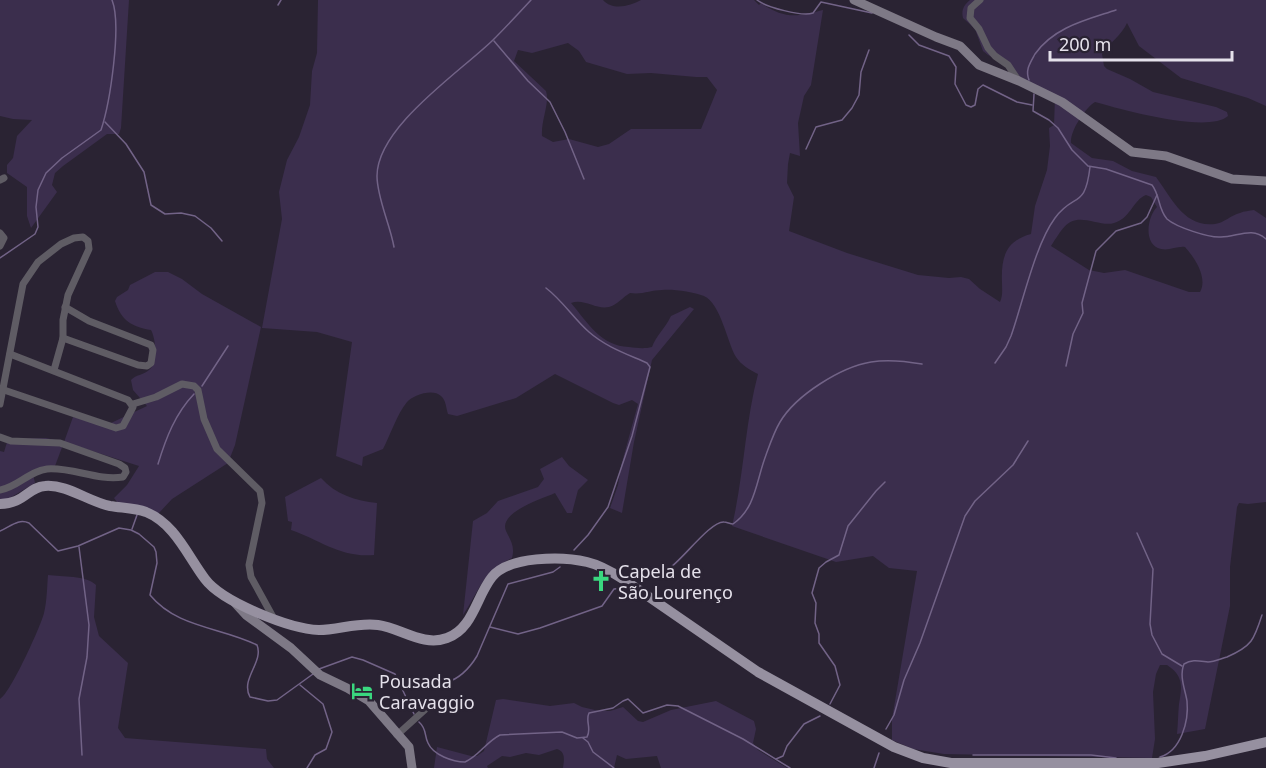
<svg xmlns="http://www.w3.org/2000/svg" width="1266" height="768" viewBox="0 0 1266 768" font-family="'Noto Sans',sans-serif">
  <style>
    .green { fill: #3b2e4d; fill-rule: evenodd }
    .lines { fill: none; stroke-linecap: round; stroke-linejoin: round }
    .stream { stroke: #726387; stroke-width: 1.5 }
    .street { stroke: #5f5c64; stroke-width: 7 }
    .secondary { stroke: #7e7986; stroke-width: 9 }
    .primary { stroke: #9690a0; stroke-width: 10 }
    .labels { text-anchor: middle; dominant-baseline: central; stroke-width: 6; stroke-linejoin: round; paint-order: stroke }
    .poi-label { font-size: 18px; fill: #e5e1eb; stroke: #2a2333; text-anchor: start }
  </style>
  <rect width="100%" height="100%" fill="#2a2333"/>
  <g class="green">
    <path d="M0,0H129L121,128L119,134H107L63,166L55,173L52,185L57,192L31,228L27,216V187L7,173V165L13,158L17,136L32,120L13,119L0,116Z"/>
    <path d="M318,0H603C613,11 630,6 641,0H754L759,5L761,3C784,19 797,17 823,10L811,85L804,96L798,123L800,156L790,153L788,164L787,183L794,197L789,231L847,253L918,275L949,278L961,277L969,279L980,289L1000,302C1003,295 1002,290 1002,283C1001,258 1005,241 1031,234L1035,206L1047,170L1050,146L1049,128L1054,125L1055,98L1024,85L1009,66L988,55L983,51L975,29L963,18C961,10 964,5 970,0H1266V106L1248,98L1181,78L1139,46L1127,23C1122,35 1109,43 1102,54L1104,66L1107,69L1130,79L1153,92L1216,107L1227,112L1228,116C1208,134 1120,109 1095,102C1085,108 1070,131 1071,143L1092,158L1113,161L1132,171L1156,177C1171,197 1184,228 1215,224C1224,223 1231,215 1240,213C1244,211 1249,211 1254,210L1266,218V502L1248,504L1239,503L1237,507L1230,567V606L1205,729L1177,734C1178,724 1178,714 1179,704C1182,687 1184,676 1167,665H1160L1156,674L1153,692L1155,739L1152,758L944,754L913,749L892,740V719L917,571L889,568L873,556L836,562L732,526C744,475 745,423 758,374C750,370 741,365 736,357C727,342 721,304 704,296C693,292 674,289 662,290C651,290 642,295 630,293C623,297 617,305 609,307C596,310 584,298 571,303C588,323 601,346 629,347C637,348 644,349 652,347C656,336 666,327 671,316L690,307L694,309L652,360L634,442L622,513L610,508L618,485L621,466L638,404L632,400L619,405L613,403L555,374L516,398L457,416L448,414C446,408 446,400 441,396C433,388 413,395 407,402C397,414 390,436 383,449L363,457L362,466L336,456L352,342L317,332L262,328L282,219L279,192L287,160L299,137L310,105L312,71L317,53ZM568,43L579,51L586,62L627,74L651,73L696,77H707L717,90L701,129H631L609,144L598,147L569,139L553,142L542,136C541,120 550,103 546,91L514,61L518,50L532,53ZM1146,195L1151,197L1157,207C1147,217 1143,245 1161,249C1169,251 1177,246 1185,247C1195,258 1208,278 1200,292H1189L1125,270L1104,273L1089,270L1051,246C1065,225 1068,215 1095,222C1101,223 1108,225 1114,223C1130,219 1133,200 1146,195Z"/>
    <path d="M155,272H168L182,279L202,294L261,327L235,445L228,463L172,499L158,514L117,502L114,498L127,485L139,466L64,442L55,466L32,470L35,483L8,499H0V451L4,452L8,439L46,438L64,442L73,417L111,423L147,406L133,390L131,380C137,374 144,375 149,370C158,363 156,339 151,330C133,327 121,321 115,301L117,297L128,290L130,285Z"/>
    <path d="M562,457L569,466L588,480L578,490L572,513H567L555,493C542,499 498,512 506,531C511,541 515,546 512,558C482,572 480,590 463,615L473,521L487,513L498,501L538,487L544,479L540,469Z"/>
    <path d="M321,478C335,494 356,501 377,503L374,555C341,558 320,540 291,530L292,522L288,521L285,497Z"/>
    <path d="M48,575C62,577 86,575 96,585L94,617L99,636L128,663L118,728L125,738L266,749L267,759L274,768H0V699C10,694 41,626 44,613C47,601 47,587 48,575Z"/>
    <path d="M503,699L550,706L574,703L582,707L599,711H610L623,707L638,721L643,722L671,710L716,701L754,721L756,729L753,743L758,750L787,768H661L657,756L626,759L617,755L614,768H563C564,760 566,752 557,749L539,755L526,753L510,757L502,756L487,766L488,768H434L437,747L471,756H477L484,751L496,700Z"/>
  </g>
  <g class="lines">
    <g class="stream">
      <path d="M757,0C766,7 802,17 813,13L821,2L872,13"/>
      <path d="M278,5L281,0"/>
      <path d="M909,35L919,45L949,56L956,67L955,84L966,105L971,107L975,105L978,89L983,85L1017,102L1032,105"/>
      <path d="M494,41L528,81L550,102L565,132L584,179"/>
      <path d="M1029,80C1025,70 1030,63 1035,54C1054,27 1086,20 1116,10"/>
      <path d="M1034,94L1033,111L1049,120L1058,128L1072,150L1088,166L1106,169L1152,185C1160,195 1158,209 1167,219C1176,227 1209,238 1221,237C1237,237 1252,226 1266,239"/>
      <path d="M105,122L126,144L144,172L151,205L165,214L181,213L195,216L211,228L222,241"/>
      <path d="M806,149L816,127L842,120L852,108L859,95L861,72L869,50"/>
      <path d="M394,247C390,224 377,198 377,176C377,127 460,72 493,40C506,27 519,13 531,0"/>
      <path d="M0,258L35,234L38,227L36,207L38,190L46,173L62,158L101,130C110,103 122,25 112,0"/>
      <path d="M546,288C563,301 574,319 589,332C606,347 627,354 647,363L650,367L632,436L608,507L588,535L574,550"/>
      <path d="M995,363L1006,347L1011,336C1023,302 1035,245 1055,218C1074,192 1085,210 1090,167"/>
      <path d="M1066,366L1073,334L1083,313L1082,303L1096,251L1116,231L1141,223L1147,217L1157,195"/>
      <path d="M202,386L228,346"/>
      <path d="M158,464C166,438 175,414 194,394"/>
      <path d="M132,529L137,515"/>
      <path d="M0,531C10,527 18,518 29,523L58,551L78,546L119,528L131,530L139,534L154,547L156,552L157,563L150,595C177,628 221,627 257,645C264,662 240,679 250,697L268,701L277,700L313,674"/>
      <path d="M1137,533L1153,569L1150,624L1152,635L1162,654L1182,666"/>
      <path d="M79,547L89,625L87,657L79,699L82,755"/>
      <path d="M636,578C647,572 657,576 667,570C681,562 710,521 724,522C727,522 730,524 733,524C756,508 756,481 766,455C770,444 774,432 780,422C796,395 841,367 871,362C888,359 905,361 922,364"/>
      <path d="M490,627L518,634L540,628L602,606L614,589L625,588"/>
      <path d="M319,669L352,657L363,660L395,674L414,714"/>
      <path d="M400,684C435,686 457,689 477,656L508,584L553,572L560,567"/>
      <path d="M300,685L323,704L332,732L326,749L315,755L307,768"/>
      <path d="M830,704L840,685L835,666L819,643V634L815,623L816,603L812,593L819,568L826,562L839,555L848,526L876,491L885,482"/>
      <path d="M419,722C427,729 424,735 428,743C433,755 453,762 465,762C479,756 486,742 500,735L562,732L577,738L587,737C592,729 585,721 589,713L613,708L623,701L628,699L643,713L667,705L678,706L743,739L790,768"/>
      <path d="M886,729L894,715L904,680L920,643L965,516L975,501L1013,465L1028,441"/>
      <path d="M583,738L588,742L593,752L614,768"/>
      <path d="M973,755H1091L1116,758"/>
      <path d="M1160,757C1181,751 1189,721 1187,701C1185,689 1179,676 1184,664C1192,659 1199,661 1208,662C1214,662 1220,659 1227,657C1252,646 1254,640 1262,615"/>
      <path d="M776,759L783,756L787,746L804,724L820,716"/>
      <path d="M874,768L879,753"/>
    </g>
    <g class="street">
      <path d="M980,0L971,8L970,18L979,29L988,48L995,56L1008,65L1018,80"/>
      <path d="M0,180L4,178"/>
      <path d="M0,233L4,238L0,246"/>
      <path d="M63,338L138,365L147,366L151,363L153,350L151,345L89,321L65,307"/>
      <path d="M4,390L116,428L123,426L133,407L128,400L10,354"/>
      <path d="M0,404L23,284L38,262L61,244L74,238L83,237L88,241L89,249L68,295L63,320V338L54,370"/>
      <path d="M133,404L156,397L182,384L194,386L198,390L204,419L217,449L260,491L262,503L249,565L251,577L273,617"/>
      <path d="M0,437L11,441L60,443L119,464L125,468L126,472L123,477C97,481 73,467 47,469C29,471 18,487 0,490"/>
      <path d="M397,735L429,706"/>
    </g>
    <g class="secondary">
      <path d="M854,0L936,37L960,46L979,65L1019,81L1062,102L1132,152L1166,156L1232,179L1266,181"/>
      <path d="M235,603L246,615L291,648L320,675L347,688L369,701L409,747L412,768"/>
    </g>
    <path class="primary" d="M0,504C24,504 28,487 45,486C67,484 89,502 110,506C122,508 135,508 146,512C175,524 187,555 205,579C222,602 290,629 319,630C338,630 358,622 378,625C401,628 423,647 447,638C473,629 476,597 492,577C509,556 562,556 587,562C600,565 612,572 623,579L758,672L894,747L923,758L951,763H1158L1205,756L1266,742"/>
  </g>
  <defs>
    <symbol id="church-bare" viewBox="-9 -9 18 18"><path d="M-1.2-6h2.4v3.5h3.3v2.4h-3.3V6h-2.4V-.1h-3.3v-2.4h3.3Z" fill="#3ad77f" stroke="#2a2333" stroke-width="2.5" paint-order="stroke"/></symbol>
    <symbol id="hotel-bare" viewBox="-9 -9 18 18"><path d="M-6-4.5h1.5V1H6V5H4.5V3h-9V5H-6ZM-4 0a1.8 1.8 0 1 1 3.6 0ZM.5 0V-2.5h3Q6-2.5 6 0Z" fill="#3ad77f" stroke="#2a2333" stroke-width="2.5" paint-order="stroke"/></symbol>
  </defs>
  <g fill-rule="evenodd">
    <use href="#church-bare" x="586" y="566" width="30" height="30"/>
    <use href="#hotel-bare" x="347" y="676" width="30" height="30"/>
  </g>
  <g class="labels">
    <g class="poi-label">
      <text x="618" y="571">Capela de<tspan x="618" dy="21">São Lourenço</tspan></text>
      <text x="379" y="681">Pousada<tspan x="379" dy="21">Caravaggio</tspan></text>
    </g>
  </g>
  <path d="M1050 51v9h182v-9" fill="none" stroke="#e5e1eb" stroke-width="3"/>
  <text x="1059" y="51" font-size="18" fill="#e5e1eb" stroke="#2a2333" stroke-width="4.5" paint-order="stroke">200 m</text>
</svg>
